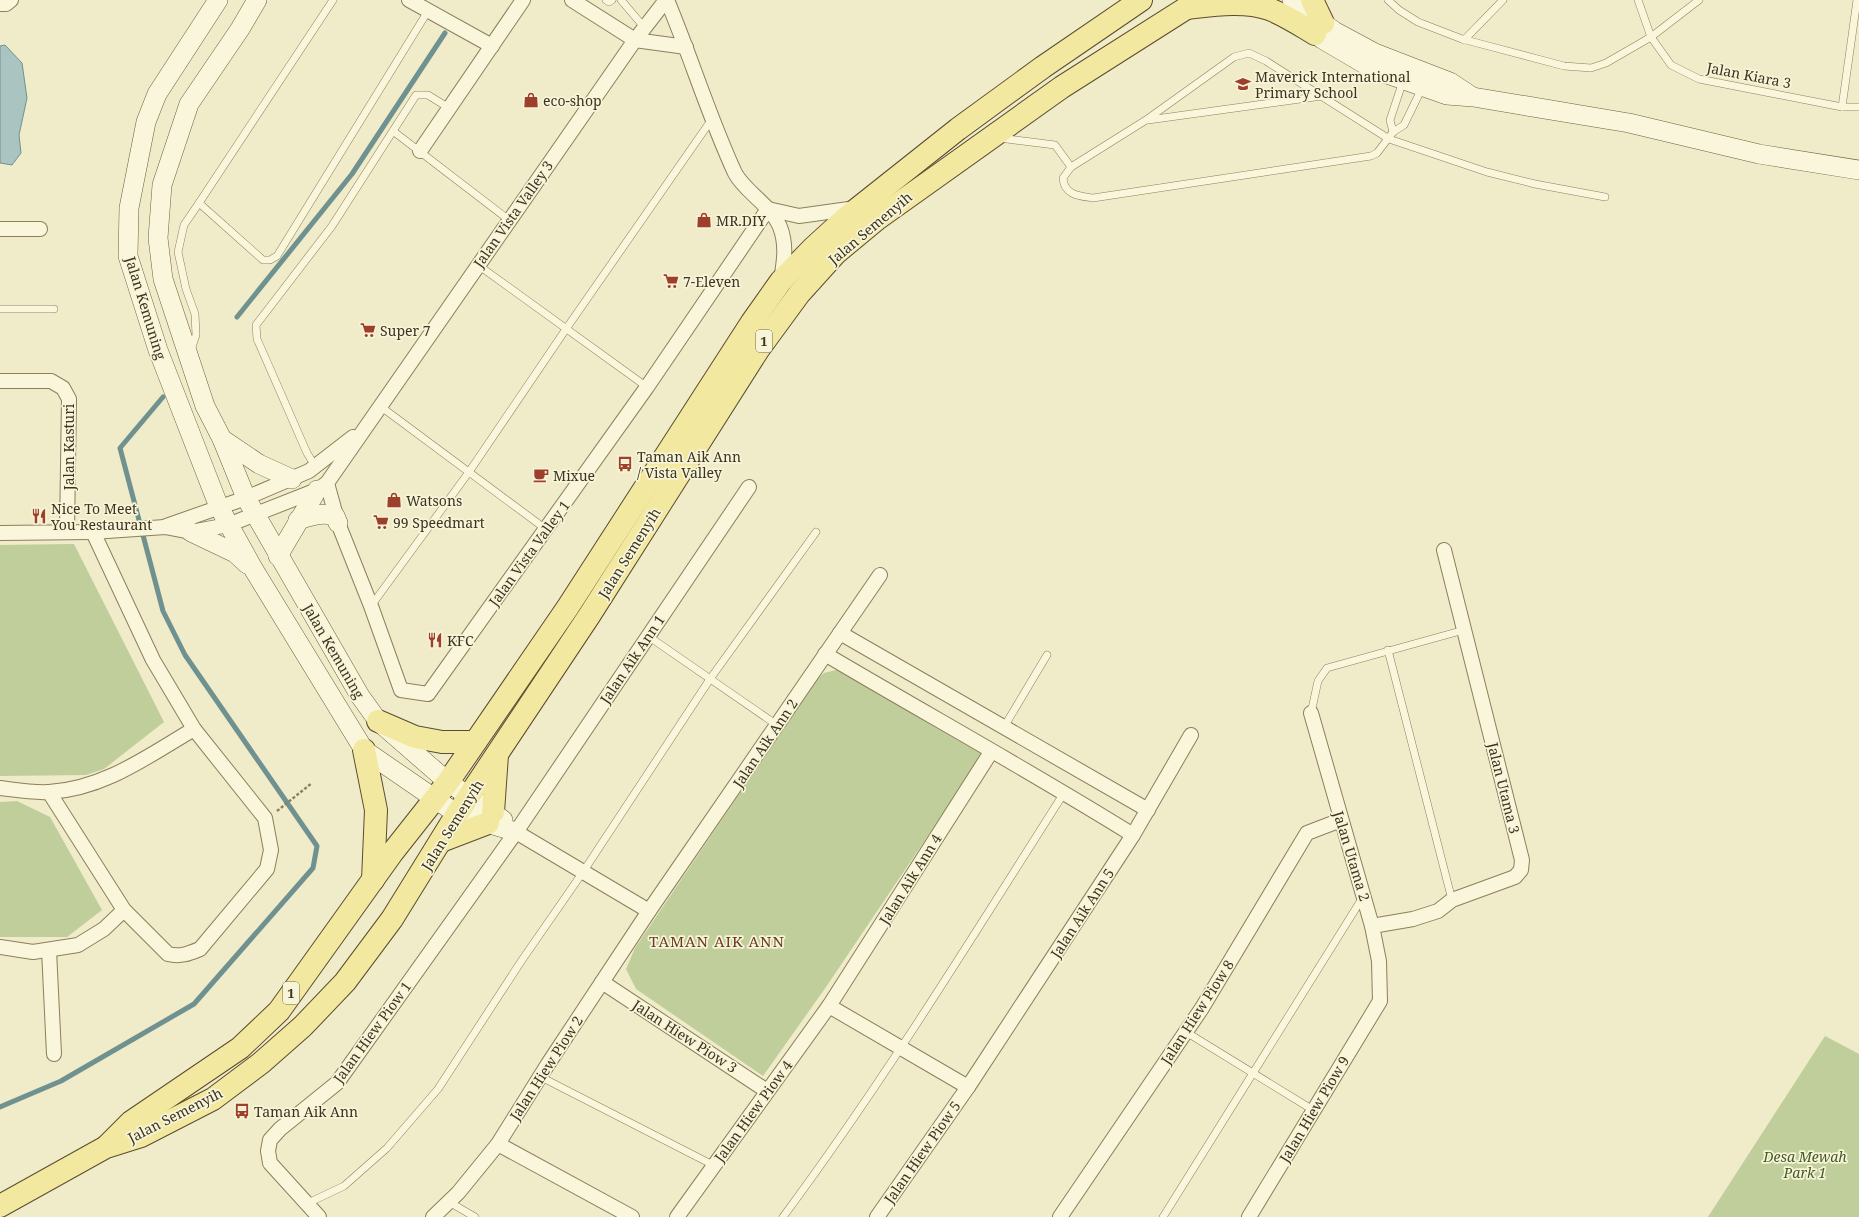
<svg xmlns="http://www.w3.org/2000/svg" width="1859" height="1217" viewBox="0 0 1859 1217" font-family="'Noto Serif',serif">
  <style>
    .green { fill: #bfce9b }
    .water { fill: #a9c4c1; stroke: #6f9290 }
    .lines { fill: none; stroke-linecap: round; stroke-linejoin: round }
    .stream { stroke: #6f9290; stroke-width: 5 }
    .lane-casing { stroke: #8c7f5c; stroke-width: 8 }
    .street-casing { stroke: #8c7f5c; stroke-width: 16 }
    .secondary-casing { stroke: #6e603f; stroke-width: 20 }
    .primary-casing { stroke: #5a4c30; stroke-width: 24 }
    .path { stroke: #8c7f5c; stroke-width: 2.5; stroke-dasharray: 3 2; stroke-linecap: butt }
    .lane { stroke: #faf6dc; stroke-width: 7 }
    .street { stroke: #faf6dc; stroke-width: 14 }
    .secondary { stroke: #faf6dc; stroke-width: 19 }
    .primary { stroke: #f2e8a0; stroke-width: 22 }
    .labels { text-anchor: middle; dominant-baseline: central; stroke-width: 3.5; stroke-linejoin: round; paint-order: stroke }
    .shield { fill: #f7f4d8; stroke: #746d57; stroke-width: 1 }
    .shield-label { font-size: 13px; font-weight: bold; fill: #3c3320 }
    .street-label { font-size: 14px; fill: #3c3320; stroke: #f7f4d8 }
    .poi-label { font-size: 14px; fill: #3c3320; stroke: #f7f4d8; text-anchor: start }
    .park-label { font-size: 14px; font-style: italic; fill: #435926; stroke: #f7f4d8 }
    .neighbourhood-label { font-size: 15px; letter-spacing: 1px; fill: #6a3d1f; stroke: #f7f4d8 }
  </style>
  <rect width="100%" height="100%" fill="#f0ebc8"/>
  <g class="green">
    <path d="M74,544L164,722L104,769L86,775L0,776V545Z"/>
    <path d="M840,669L983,754L826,987L763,1076L636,989L626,969L635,948L817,679L824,673Z"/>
    <path d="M17,801L50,817L102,910L67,937H0V802Z"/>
    <path d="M1825,1036L1859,1054V1217H1708Z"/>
  </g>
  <path class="water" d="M5,45L22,63L27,98L19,135L21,153L12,165L0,163V46Z"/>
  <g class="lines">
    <g class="stream">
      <path d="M237,317L352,174L445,33"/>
      <path d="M0,1107L61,1081L194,1004L313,868L317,846L185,655L163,611L120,448L163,397"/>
    </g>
    <defs>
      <g id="lane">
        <path d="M333,0L199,203L263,260H270L277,256L428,11"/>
        <path d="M606,0L609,2L612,0"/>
        <path d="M621,0L644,27"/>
        <path d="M1388,0L1399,10L1418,22L1462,39L1564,66L1591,68L1606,63L1651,37L1699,0"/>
        <path d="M1638,0L1651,37L1671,65L1699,79L1842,107H1859"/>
        <path d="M1464,40L1503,0"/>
        <path d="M1422,88L1404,125L1393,132L1377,153L1371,156L1093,198C1079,196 1064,195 1063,178L1071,167L1146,120L1234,57L1249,53L1266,61L1389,139L1487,172L1535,184L1605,197"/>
        <path d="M1842,107L1857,0"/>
        <path d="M1148,120L1322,96"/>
        <path d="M393,131L509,220"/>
        <path d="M1393,132L1390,120L1403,81"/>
        <path d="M999,138L1055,145L1071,167"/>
        <path d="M478,265L647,387"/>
        <path d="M0,309H54"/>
        <path d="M191,350L196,335L195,314L186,289L178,252L184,225L199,203"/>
        <path d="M380,406L547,530"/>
        <path d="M315,466L307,453L257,339L256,325L332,226L416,95H428L449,108"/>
        <path d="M371,606L469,472L566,329L712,119"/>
        <path d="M648,636L777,725"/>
        <path d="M1388,650L1452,900"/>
        <path d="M1311,713L1318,681L1327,668L1464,630"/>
        <path d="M1004,727L1047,655"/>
        <path d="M1186,1032L1313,1110"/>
        <path d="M541,1077L713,1165"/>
        <path d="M449,1202L475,1217"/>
        <path d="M306,1204L344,1186L387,1148L438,1089L522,960L583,872L710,679L816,532"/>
        <path d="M783,1217C884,1081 973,936 1064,793"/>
        <path d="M1163,1217L1363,897"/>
      </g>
      <g id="street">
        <path d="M409,0L492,46"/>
        <path d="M572,0L635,40L686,47"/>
        <path d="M667,0C691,57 709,117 735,173C744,191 771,205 780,227C787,245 784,262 781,280"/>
        <path d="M0,4H6L11,0"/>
        <path d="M420,151L523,0"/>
        <path d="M768,209L799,216L856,208"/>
        <path d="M0,229H40"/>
        <path d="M0,381H51L63,388L69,399L67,532"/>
        <path d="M327,483L338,523L371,606L401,690L428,694L647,387L768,209"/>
        <path d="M166,526L246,498L309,471L353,437"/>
        <path d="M0,533L93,532L165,527L191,532L228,525L317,490L327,483L635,40L666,0"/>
        <path d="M840,633L1148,810"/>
        <path d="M825,654C928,715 1032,772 1133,835"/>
        <path d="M0,788C16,790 33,793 49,792C104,789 148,756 194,729"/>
        <path d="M49,792L124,910L168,954C180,957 188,954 200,949L267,869L271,850L265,818L194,729L153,660L93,532"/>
        <path d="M516,832L649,911"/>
        <path d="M1372,926L1413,919L1438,911L1452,900L1515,877L1521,870L1522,860L1444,550"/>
        <path d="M0,947L33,952L78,945L104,929L124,910"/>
        <path d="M49,950L54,1054"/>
        <path d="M602,982L767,1091"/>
        <path d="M829,1006L968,1087"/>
        <path d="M498,1144L632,1217"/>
        <path d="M319,1217L270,1163L268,1151L270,1140L280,1129L337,1083L516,832L749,487"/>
        <path d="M433,1217L458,1193L498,1144L548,1064L649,911L880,575"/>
        <path d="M677,1217L829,1006L991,752"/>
        <path d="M877,1217L968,1087L1133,835L1191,735"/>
        <path d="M1060,1217L1202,1008L1307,833L1341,820"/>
        <path d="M1249,1217L1380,1001L1379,961L1372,926L1311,713"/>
      </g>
      <g id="secondary">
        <path d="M218,0L157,94L146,122L129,208L128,256L158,350L219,507L254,570L364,750L457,814L516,832"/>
        <path d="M257,0L240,29L189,104L162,185L158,238L163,279L205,406L222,439L246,498L360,696L378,721L448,782L503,820"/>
        <path d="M1292,0L1334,31L1375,53L1450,82L1471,96"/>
        <path d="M1304,25L1322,39L1373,69L1447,95L1473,97L1629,123L1759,154L1859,170"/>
        <path d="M222,439L259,464L292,479"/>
        <path d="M298,520C311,516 321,512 335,516L338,523"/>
        <path d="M191,532L235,553L247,564"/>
        <path d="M278,556L317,490"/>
      </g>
      <g id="primary">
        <path d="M1312,0L1323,23"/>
        <path d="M1187,8C1213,5 1244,0 1269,9C1285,15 1300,25 1315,34"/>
        <path d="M378,721L415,737L442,742H475"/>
        <path d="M364,750L376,810L373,880"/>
        <path d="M493,812L497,755"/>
        <path d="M441,841L488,823"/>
        <path d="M108,1145L131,1122L240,1048L279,1011L392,853L448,782L568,607L752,322L781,281L813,248L847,217L958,129L1043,67L1141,0"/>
        <path d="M0,1206L106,1147L141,1136L213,1099L261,1063L303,1026L345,982L392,919L457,814L589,616L758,350L799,294L836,253L877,219L1062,87L1199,0"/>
      </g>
    </defs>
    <use href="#lane" class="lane-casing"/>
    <use href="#street" class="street-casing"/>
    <use href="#secondary" class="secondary-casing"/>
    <use href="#primary" class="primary-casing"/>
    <path class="path" d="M277,811L312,783"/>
    <use href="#lane" class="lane"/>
    <use href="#street" class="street"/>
    <use href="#secondary" class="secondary"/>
    <use href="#primary" class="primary"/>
  </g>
  <defs>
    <symbol id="school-bare" viewBox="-9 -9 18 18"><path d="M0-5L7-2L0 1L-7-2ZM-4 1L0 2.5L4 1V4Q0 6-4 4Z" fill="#9d402b" stroke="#f7f4d8" stroke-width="2.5" paint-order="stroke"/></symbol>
    <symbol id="shop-bare" viewBox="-9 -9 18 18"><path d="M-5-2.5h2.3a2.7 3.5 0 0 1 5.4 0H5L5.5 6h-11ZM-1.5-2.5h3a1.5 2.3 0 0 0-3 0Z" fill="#9d402b" stroke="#f7f4d8" stroke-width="2.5" paint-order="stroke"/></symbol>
    <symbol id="supermarket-bare" viewBox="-9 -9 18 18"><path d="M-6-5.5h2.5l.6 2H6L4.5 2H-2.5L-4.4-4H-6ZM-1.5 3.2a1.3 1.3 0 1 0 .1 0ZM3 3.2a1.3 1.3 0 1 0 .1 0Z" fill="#9d402b" stroke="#f7f4d8" stroke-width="2.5" paint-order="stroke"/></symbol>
    <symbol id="bus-bare" viewBox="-9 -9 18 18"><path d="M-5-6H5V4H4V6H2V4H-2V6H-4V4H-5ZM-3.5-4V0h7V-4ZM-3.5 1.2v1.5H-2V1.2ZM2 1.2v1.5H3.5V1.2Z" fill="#9d402b" stroke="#f7f4d8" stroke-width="2.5" paint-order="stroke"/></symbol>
    <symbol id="cafe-bare" viewBox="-9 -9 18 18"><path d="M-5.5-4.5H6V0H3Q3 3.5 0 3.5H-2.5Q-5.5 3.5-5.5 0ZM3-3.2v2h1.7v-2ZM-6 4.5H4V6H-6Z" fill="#9d402b" stroke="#f7f4d8" stroke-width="2.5" paint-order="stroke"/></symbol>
    <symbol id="restaurant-bare" viewBox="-9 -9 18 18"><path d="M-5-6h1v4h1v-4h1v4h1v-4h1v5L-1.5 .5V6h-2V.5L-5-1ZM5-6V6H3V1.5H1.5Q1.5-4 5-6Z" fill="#9d402b" stroke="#f7f4d8" stroke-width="2.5" paint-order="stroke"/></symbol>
  </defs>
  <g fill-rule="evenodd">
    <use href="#school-bare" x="1232" y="73" width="22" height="22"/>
    <use href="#shop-bare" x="520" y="89" width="22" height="22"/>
    <use href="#shop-bare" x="693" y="209" width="22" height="22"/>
    <use href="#supermarket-bare" x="660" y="270" width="22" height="22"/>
    <use href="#supermarket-bare" x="357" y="319" width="22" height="22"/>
    <use href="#bus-bare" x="614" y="453" width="22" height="22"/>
    <use href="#cafe-bare" x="530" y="464" width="22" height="22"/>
    <use href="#shop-bare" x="383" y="489" width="22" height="22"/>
    <use href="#restaurant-bare" x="28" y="505" width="22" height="22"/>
    <use href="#supermarket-bare" x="370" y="511" width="22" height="22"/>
    <use href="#restaurant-bare" x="424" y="629" width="22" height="22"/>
    <use href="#bus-bare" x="231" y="1100" width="22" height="22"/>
  </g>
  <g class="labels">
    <g class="shield">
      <rect x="756" y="330" width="16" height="22" rx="3"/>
      <rect x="283" y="982" width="16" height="22" rx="3"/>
    </g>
    <g class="shield-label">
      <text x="764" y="341">1</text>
      <text x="291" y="993">1</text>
    </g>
    <g class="street-label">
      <text transform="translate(1749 75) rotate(11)">Jalan Kiara 3</text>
      <text transform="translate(513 214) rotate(-55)">Jalan Vista Valley 3</text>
      <text transform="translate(870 228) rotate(-40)">Jalan Semenyih</text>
      <text transform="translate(146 308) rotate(73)">Jalan Kemuning</text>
      <text transform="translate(68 447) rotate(-90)">Jalan Kasturi</text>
      <text transform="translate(529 553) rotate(-54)">Jalan Vista Valley 1</text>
      <text transform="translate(629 553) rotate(-58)">Jalan Semenyih</text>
      <text transform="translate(334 651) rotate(60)">Jalan Kemuning</text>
      <text transform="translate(632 659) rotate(-56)">Jalan Aik Ann 1</text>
      <text transform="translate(765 743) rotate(-56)">Jalan Aik Ann 2</text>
      <text transform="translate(1504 788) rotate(76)">Jalan Utama 3</text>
      <text transform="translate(452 825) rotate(-58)">Jalan Semenyih</text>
      <text transform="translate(1352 856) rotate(73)">Jalan Utama 2</text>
      <text transform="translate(910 879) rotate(-58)">Jalan Aik Ann 4</text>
      <text transform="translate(1082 913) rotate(-57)">Jalan Aik Ann 5</text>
      <text transform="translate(1197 1012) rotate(-57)">Jalan Hiew Piow 8</text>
      <text transform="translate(372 1032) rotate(-54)">Jalan Hiew Piow 1</text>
      <text transform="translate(685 1036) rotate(33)">Jalan Hiew Piow 3</text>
      <text transform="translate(546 1068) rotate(-57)">Jalan Hiew Piow 2</text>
      <text transform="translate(1314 1109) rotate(-59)">Jalan Hiew Piow 9</text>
      <text transform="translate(753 1111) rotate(-54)">Jalan Hiew Piow 4</text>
      <text transform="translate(175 1115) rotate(-27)">Jalan Semenyih</text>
      <text transform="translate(922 1152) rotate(-55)">Jalan Hiew Piow 5</text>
    </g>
    <g class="poi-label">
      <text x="1255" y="76">Maverick International<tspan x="1255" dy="16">Primary School</tspan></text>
      <text x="543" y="100">eco-shop</text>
      <text x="716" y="220">MR.DIY</text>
      <text x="683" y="281">7-Eleven</text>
      <text x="380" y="330">Super 7</text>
      <text x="637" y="456">Taman Aik Ann<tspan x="637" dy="16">/ Vista Valley</tspan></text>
      <text x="553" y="475">Mixue</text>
      <text x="406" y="500">Watsons</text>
      <text x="51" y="508">Nice To Meet<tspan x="51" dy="16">You Restaurant</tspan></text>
      <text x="393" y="522">99 Speedmart</text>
      <text x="447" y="640">KFC</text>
      <text x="254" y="1111">Taman Aik Ann</text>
    </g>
    <g class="park-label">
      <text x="1805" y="1156">Desa Mewah<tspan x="1805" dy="16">Park 1</tspan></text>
    </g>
    <g class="neighbourhood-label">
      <text x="717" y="941">TAMAN AIK ANN</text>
    </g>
  </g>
</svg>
